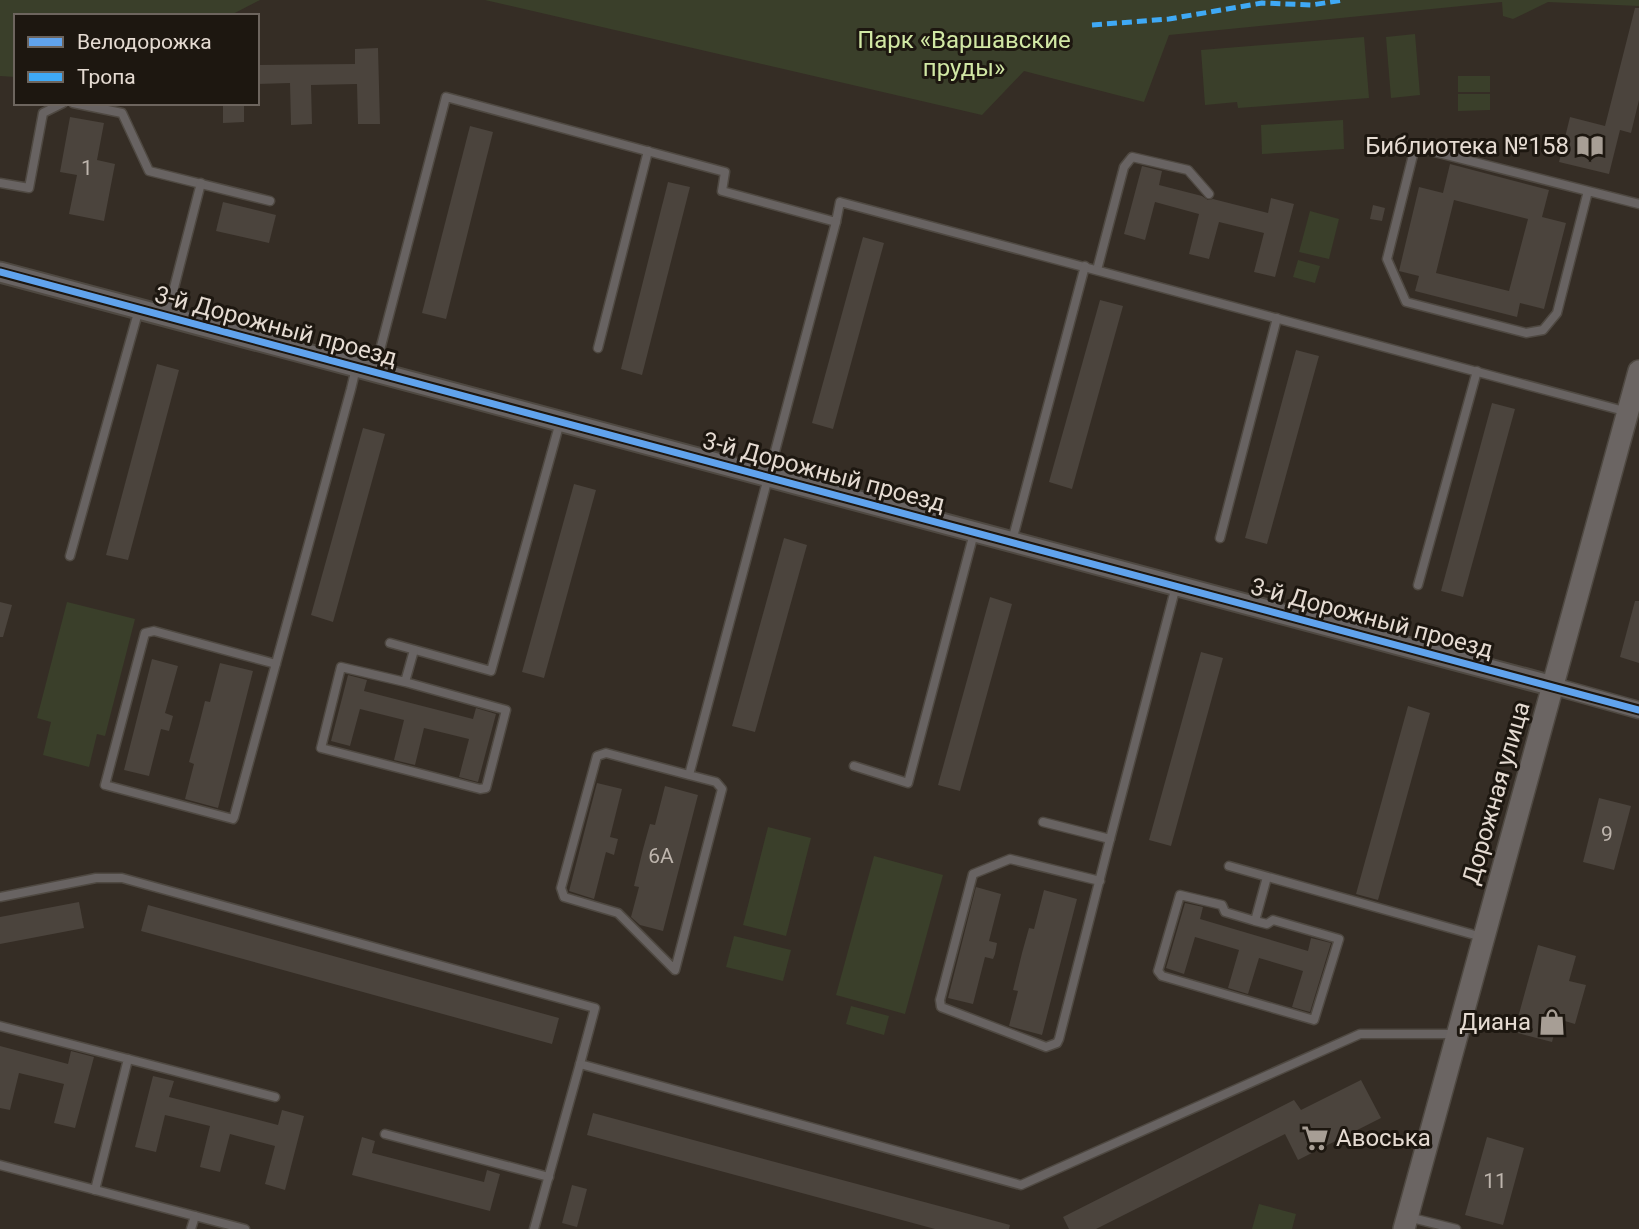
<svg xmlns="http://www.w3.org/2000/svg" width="1639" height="1229" viewBox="0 0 1639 1229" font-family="Roboto,sans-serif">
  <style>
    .green { fill: #3a3f2a }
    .building { fill: #4b443d; fill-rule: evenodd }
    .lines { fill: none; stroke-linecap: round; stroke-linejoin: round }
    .service-casing { stroke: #4f4942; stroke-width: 11 }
    .minor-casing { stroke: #4f4942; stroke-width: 19 }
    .tertiary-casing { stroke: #4f4942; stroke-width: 23 }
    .secondary-casing { stroke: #4f4942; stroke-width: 24 }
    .service { stroke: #686362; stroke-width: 8 }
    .minor { stroke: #686362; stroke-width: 16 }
    .tertiary { stroke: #686362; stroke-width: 19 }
    .secondary { stroke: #6b6563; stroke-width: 21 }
    .quiet { stroke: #3fa9f5; stroke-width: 5; stroke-dasharray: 10 5; stroke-linecap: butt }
    .cycleway-casing { stroke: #1d1710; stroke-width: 11 }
    .cycleway { stroke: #60a3ed; stroke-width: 7 }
    .labels { text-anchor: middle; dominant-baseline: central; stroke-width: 6; stroke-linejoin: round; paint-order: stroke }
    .number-label { font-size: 21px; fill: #beb5ad }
    .park-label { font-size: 24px; fill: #d1e7a4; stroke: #1d1710 }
    .poi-label { font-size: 24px; fill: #e5dbd2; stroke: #1d1710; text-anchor: end }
    .street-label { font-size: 24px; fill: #e5dbd2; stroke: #1d1710 }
  </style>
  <rect width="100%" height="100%" fill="#352d25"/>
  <g class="green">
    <path d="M0,0H260L229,16H16V77L0,76Z"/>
    <path d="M485,0H1639V6L1548,2L1513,19L1503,16L1502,2L1169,35L1144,102L1024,71L982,115Z"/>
    <path d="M1415,34L1420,95L1391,98L1386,37Z"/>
    <path d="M1364,37L1369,98L1238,108L1237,102L1205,105L1201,50Z"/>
    <rect x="1458" y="76" width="32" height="16"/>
    <path d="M1458,94H1490V110L1458,111Z"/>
    <path d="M1343,120L1344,149L1262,154L1261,125Z"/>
    <path d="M1310,211L1339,219L1329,259L1299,252Z"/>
    <path d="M1298,260L1320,266L1315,283L1293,277Z"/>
    <path d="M67,602L135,619L105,736L97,734L89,767L43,755L51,722L37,718Z"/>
    <path d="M768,827L811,838L786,936L743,925Z"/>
    <path d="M874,856L943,875L905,1014L836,995Z"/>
    <path d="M734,936L791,950L783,981L726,967Z"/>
    <path d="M851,1006L889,1016L884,1035L846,1024Z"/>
    <path d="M1259,1204L1296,1214L1292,1229H1252Z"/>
  </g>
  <g class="building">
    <path d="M1635,8H1639V100L1631,133L1620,130L1609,174L1559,162L1570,117L1605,126Z"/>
    <path d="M378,48L380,124H358L357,84L311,85L312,124L291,125L290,83L257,84V65L355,64V49Z"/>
    <path d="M223,103H244V122L223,123Z"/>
    <path d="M70,117L104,123L97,160L115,164L104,221L69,214L77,175L60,172Z"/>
    <path d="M470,126L493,132L446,319L422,313Z"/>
    <path d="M1450,164L1549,190L1542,217L1566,223L1544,309L1520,303L1517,317L1415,291L1419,276L1399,271L1419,187L1443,193ZM1454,200L1528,219L1509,291L1436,273Z"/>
    <path d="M1142,166L1162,171L1159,185L1202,196L1208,200L1213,199L1268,213L1271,198L1294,204L1275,277L1254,272L1264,233L1219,222L1209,259L1189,254L1199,214L1155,202L1145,240L1124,234Z"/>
    <path d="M668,182L690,187L642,375L621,369Z"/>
    <path d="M223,202L276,215L269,243L216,231Z"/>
    <path d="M1373,205L1385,208L1382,221L1370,219Z"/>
    <path d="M863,237L884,243L833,429L812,423Z"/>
    <path d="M1100,300L1123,306L1072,489L1049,482Z"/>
    <path d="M1296,350L1319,356L1267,544L1245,538Z"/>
    <path d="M157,364L179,370L128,560L106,555Z"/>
    <path d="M1492,403L1515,409L1463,597L1441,591Z"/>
    <path d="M363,428L385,434L333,622L311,615Z"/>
    <path d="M574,484L596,490L544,678L522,672Z"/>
    <path d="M784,538L807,545L755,732L732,726Z"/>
    <path d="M990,597L1012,604L960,791L938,785Z"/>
    <path d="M1635,601H1639V663L1620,657Z"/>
    <path d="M0,602L12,605L3,637H0Z"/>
    <path d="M1201,652L1223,658L1171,846L1149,840Z"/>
    <path d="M152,659L178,666L165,713L173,716L169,731L161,729L149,776L124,770Z"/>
    <path d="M220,663L253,671L218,808L185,799L194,764L189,762L199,725L205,701L210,702Z"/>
    <path d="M348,675L367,680L364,691L473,719L476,708L496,714L478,782L459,777L469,739L424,728L415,765L394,760L404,720L360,709L350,746L331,741Z"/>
    <path d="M1408,706L1430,713L1378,900L1356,894Z"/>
    <path d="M597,783L622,789L610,837L618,839L614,855L606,852L594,899L569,891Z"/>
    <path d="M665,786L698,795L663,931L640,925L631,917L639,887L634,886L643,849L650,824L655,825Z"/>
    <path d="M1599,798L1631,806L1614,870L1583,862Z"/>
    <path d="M976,887L1001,894L989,941L997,943L995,954L993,959L985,957L973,1004L948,998Z"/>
    <path d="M1044,890L1077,899L1042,1035L1009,1026L1018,991L1013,990L1022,953L1029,928L1034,929Z"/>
    <path d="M79,902L84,928L0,944V917Z"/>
    <path d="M1185,903L1203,907L1200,919L1308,951L1311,938L1331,943L1310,1012L1292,1007L1303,971L1259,958L1248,994L1228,988L1239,950L1195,937L1184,974L1166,968Z"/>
    <path d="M148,905L559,1018L552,1044L141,931Z"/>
    <path d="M1538,945L1576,956L1569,981L1586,985L1575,1024L1558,1019L1552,1042L1514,1032Z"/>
    <path d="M0,1046L68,1064L71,1051L94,1057L75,1128L54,1123L64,1084L19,1073L10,1110L0,1108Z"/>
    <path d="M153,1076L174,1081L169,1097L278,1125L282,1110L304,1116L285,1190L265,1184L275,1146L230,1134L220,1172L200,1167L210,1126L165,1115L156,1152L135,1147Z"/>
    <path d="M1361,1080L1381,1118L1298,1160L1285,1134L1096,1229H1069L1063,1217L1294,1100L1301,1110Z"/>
    <path d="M593,1113L1010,1225L1009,1229H935L587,1135Z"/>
    <path d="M362,1137L375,1141L372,1153L484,1182L487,1170L500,1174L490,1211L352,1175Z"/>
    <path d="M1487,1137L1524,1148L1503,1225L1465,1215Z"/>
    <path d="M572,1185L587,1189L577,1227L562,1223Z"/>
  </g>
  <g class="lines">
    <defs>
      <g id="service">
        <path d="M73,103L122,113L149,171L270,201"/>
        <path d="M0,183L29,188L43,113L63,103"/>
        <path d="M1588,191L1557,313L1543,330L1526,333L1406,302L1387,259L1415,147L1639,204"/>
        <path d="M1097,270L1124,167L1132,157L1188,170L1209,194"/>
        <path d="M167,315L201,183"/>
        <path d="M598,348L648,151"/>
        <path d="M374,373L446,97L725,172L722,191L836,222L840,202L1628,412"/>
        <path d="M1220,538L1277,318"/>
        <path d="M1012,541L1085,266"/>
        <path d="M70,556L139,309"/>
        <path d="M1418,585L1477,371"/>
        <path d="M390,643L491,671L560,422"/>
        <path d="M276,664L154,631L145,633L105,785L233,819L234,817L351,389L356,368"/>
        <path d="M405,682L341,667L321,748L480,789L486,788L506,710L405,682L414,650"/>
        <path d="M854,766L908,783L974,533"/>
        <path d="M689,775L716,782L722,789L675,970L618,913L564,897L561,888L597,756L606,753L689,775L836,222"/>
        <path d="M1043,822L1110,839L1176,586"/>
        <path d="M1229,866L1482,937"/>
        <path d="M1100,881L1010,859L973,874L940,1000L941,1007L1046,1047L1057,1043L1059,1039L1110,839"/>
        <path d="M0,897L96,878H122L595,1008L580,1064L1021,1185L1360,1034H1456"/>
        <path d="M1255,921L1267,924L1273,920L1339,939L1314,1020L1162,976L1158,971L1180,895L1222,905L1225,912L1255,921L1267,877"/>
        <path d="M0,1026L128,1059L95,1190"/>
        <path d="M128,1059L275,1097"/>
        <path d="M385,1134L549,1177"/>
        <path d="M0,1165L245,1229"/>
        <path d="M1408,1217L1456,1229"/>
        <path d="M191,1229L195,1216"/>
        <path d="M534,1229L580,1064"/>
      </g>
      <path id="minor" d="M1553,686L1639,710"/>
      <path id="tertiary" d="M0,272L1553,686"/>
      <path id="secondary" d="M1404,1229L1639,371"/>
    </defs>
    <use href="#service" class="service-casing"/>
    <use href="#minor" class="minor-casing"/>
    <use href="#tertiary" class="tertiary-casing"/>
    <use href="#secondary" class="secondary-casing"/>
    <use href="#service" class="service"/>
    <use href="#minor" class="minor"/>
    <use href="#tertiary" class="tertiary"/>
    <use href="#secondary" class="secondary"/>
    <path class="quiet" d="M1092,25L1169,19L1262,3L1311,5L1344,0"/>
    <defs>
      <path id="cycleway" d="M0,272L1639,710"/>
    </defs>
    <use href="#cycleway" class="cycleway-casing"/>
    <use href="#cycleway" class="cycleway"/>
  </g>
  <defs>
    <symbol id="library-bare" viewBox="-9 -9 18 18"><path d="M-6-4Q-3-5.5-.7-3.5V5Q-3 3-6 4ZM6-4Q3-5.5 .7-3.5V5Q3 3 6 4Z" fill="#a79e95" stroke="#1d1710" stroke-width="2.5" paint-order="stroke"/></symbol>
    <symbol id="shop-bare" viewBox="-9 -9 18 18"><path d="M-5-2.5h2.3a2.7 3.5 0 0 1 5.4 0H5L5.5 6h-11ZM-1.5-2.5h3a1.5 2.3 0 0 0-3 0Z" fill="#a79e95" stroke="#1d1710" stroke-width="2.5" paint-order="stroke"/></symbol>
    <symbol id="supermarket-bare" viewBox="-9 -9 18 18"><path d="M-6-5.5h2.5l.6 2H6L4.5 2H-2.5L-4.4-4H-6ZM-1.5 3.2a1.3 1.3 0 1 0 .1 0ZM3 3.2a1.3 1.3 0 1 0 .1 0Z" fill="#a79e95" stroke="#1d1710" stroke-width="2.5" paint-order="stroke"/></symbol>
  </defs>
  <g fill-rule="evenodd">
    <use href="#library-bare" x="1571" y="127" width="38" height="38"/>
    <use href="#shop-bare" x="1533" y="1003" width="38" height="38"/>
    <use href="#supermarket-bare" x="1296" y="1119" width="38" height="38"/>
  </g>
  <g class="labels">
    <g class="number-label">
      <text x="87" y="168">1</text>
      <text x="1607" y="834">9</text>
      <text x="661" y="856">6А</text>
      <text x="1495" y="1181">11</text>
    </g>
    <g class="park-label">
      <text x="964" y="40">Парк «Варшавские<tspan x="964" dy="28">пруды»</tspan></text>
    </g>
    <g class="poi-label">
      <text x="1569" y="146">Библиотека №158</text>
      <text x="1531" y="1022">Диана</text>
      <text x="1336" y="1138" text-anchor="start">Авоська</text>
    </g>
    <g class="street-label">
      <text transform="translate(276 326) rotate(15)">3-й Дорожный проезд</text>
      <text transform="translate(824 472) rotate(15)">3-й Дорожный проезд</text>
      <text transform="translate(1372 618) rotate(15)">3-й Дорожный проезд</text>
      <text transform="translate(1496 793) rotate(-74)">Дорожная улица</text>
    </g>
  </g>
  <rect x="14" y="14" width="245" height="91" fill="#1d1710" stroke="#6d655e" stroke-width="2"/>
  <rect x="28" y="37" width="35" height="10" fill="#60a3ed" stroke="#6d655e" stroke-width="2"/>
  <text x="77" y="49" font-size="21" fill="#e5dbd2">Велодорожка</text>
  <rect x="28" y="72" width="35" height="10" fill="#3fa9f5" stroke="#6d655e" stroke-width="2"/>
  <text x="77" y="84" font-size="21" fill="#e5dbd2">Тропа</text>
</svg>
